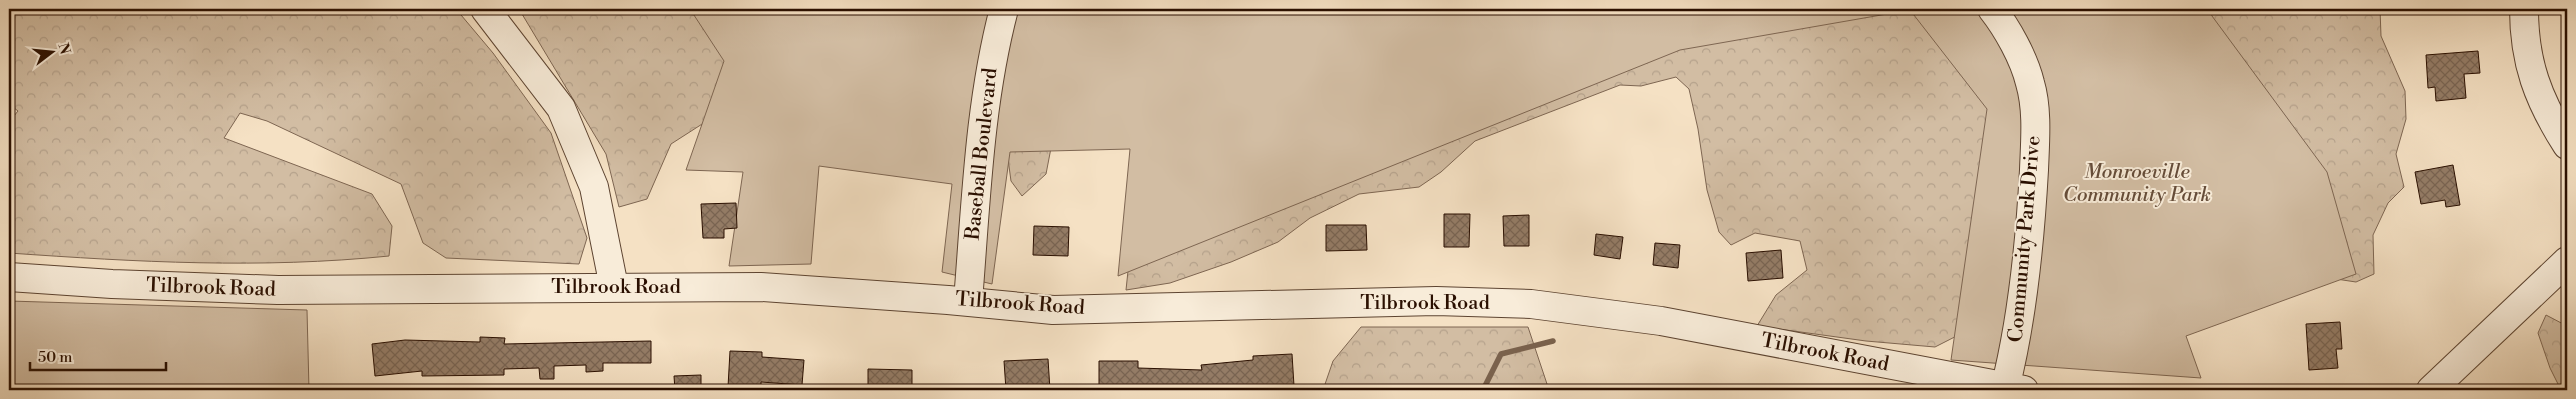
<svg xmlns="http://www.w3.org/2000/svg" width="2576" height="399" viewBox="0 0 2576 399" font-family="'Libre Bodoni',serif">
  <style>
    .forest { fill: url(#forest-crowns); stroke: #7e6652 }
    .green { fill: #d2bda3; stroke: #7e6652 }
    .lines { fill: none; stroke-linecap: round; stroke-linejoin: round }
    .stream { stroke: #7a624d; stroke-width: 5.5 }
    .building { fill: url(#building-cross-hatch); stroke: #2a0f00 }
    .minor-casing { stroke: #5d4431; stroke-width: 30 }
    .minor { stroke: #f8ecd9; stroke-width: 28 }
    .labels { text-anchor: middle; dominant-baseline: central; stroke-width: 4; stroke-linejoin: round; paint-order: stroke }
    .street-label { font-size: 20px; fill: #2a0f00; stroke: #f8ecd9 }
    .park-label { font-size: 20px; font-style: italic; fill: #654c39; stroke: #f8ecd9 }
  </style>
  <defs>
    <pattern id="forest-crowns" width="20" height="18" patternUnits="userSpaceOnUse" patternTransform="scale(1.25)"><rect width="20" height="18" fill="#d2bda3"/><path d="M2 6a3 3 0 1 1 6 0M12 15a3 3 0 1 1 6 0" fill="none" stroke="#b4a18b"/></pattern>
    <pattern id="building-cross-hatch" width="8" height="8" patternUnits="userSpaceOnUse" patternTransform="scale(1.25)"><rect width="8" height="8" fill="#947c66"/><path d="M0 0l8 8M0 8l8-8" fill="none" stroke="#796452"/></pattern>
  </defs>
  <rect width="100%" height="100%" fill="#f5e1c4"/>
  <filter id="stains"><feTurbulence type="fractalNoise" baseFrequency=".004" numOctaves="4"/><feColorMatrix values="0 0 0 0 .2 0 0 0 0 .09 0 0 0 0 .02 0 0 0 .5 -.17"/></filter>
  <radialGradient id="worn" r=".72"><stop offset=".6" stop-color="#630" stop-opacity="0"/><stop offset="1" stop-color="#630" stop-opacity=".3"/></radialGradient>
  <g class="forest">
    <path d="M9,9H456L493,53L551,133L587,238L579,264L446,258L423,243L401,184L267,121L240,113L224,138L372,194L392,226L389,256C261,269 137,262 9,253V122L18,111L9,104Z"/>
    <path d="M519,9H831L738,101L671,144L647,199L619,207L606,154Z"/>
    <path d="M1769,9H1960L2006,115L1988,320L1935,347L1866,341L1757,326L1776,295L1807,270L1800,241L1755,233L1731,245L1719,232L1707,190L1698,129L1689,89L1676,77L1641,86L1620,85L1475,141L1441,172L1419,187L1359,194L1310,218L1278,242L1231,262L1170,283L1126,290L1140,157Z"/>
    <path d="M2208,9H2380L2381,36L2405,91L2406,119L2396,154L2404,187L2388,203L2373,235L2374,274L2356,282L2303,274Z"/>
    <path d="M1061,96L1046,174L1022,196L1011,181L1005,137Z"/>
    <path d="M2546,315L2567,326V390H2561L2550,368L2538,333Z"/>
    <path d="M1361,327H1528L1549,390H1323L1333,361Z"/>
  </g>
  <g class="green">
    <path d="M690,9H2210L2212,16L2327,172L2356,274L2186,336L2201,378L1951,360L1987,109L1910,10L1680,50L1118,276L1130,149L1010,152L992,284L942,272L952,184L819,166L811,264L729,266L743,172L686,170L724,61Z"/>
    <path d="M9,301L307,310L309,390H9Z"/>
  </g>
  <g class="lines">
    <path class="stream" d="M1483,390L1501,354L1553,341"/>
  </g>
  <g class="building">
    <path d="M2478,51L2480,73L2464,74L2466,98L2436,101L2435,87L2428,88L2426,55Z"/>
    <path d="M2453,165L2460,205L2446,207L2445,200L2421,204L2415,172Z"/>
    <path d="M736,203L737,228L724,229V238H703L701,204Z"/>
    <path d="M1444,214H1470L1469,247H1444Z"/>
    <path d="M1529,215V246H1504L1503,216Z"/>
    <path d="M1326,225H1366L1367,250L1326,251Z"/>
    <path d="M1034,226L1069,227L1068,256L1033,255Z"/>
    <path d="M1596,234L1623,237L1620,259L1594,255Z"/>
    <path d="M1655,243L1680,245L1678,268L1653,265Z"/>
    <path d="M1781,250L1783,278L1748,281L1746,253Z"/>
    <path d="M2340,322L2342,349H2336L2338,368L2309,370L2306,324Z"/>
    <path d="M480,337L505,338L504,344L651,341V363H603V371L586,372V365L554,366V379H540L539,368L504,369V375L422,376V371L375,376L372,344L405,340L480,342Z"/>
    <path d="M730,351L762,352V357L804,360L802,385L761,382V388L728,387Z"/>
    <path d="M1292,354L1294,386L1215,390H1112L1099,388V361H1138V368L1202,370L1201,365L1253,360V356Z"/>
    <path d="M1048,359L1050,390H1006L1004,361Z"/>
    <path d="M868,369L912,370V390H868Z"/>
    <path d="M701,375V390H675L674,376Z"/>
  </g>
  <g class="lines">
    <defs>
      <g id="minor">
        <path d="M485,9L561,108L594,187L614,287"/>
        <path d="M1992,9C2007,28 2024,58 2030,83C2038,110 2035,142 2034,170C2030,242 2023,317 2005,388"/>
        <path d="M2524,9C2524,62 2538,100 2567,145"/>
        <path d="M9,277L112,284L278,290L761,287L948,300L1053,310L1436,301L1531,304L1661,321L2024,390"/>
        <path d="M968,301C976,203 979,104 1004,9"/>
        <path d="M2431,390L2567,261"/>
      </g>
    </defs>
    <use href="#minor" class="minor-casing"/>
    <use href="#minor" class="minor"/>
  </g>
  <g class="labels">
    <g class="street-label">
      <text transform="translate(982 154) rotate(-84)">Baseball Boulevard</text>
      <text transform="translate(2025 239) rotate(-85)">Community Park Drive</text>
      <text x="616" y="287">Tilbrook Road</text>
      <text transform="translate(211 288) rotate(2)">Tilbrook Road</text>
      <text x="1425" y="303">Tilbrook Road</text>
      <text transform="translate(1020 304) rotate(4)">Tilbrook Road</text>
      <text transform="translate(1825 353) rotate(11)">Tilbrook Road</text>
    </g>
    <g class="park-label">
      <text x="2137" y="172">Monroeville<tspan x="2137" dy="23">Community Park</tspan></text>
    </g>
  </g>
  <rect width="2576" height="399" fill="none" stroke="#f5e1c4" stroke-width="30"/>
  <rect x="10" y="10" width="2556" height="379" fill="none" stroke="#2a0f00" stroke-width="2.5"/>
  <rect x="15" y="15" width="2546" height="369" fill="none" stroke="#2a0f00"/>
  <g transform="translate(52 52) rotate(74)" stroke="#f8ecd9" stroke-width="4" paint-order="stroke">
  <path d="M0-4L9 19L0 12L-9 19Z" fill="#2a0f00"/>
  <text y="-8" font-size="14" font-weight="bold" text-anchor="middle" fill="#2a0f00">N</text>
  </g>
  <path d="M30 362v8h136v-8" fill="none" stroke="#2a0f00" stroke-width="2.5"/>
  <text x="38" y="362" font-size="15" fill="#2a0f00" stroke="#f8ecd9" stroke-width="4" paint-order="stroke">50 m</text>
  <rect width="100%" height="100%" filter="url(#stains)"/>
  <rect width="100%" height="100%" fill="url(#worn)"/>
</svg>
